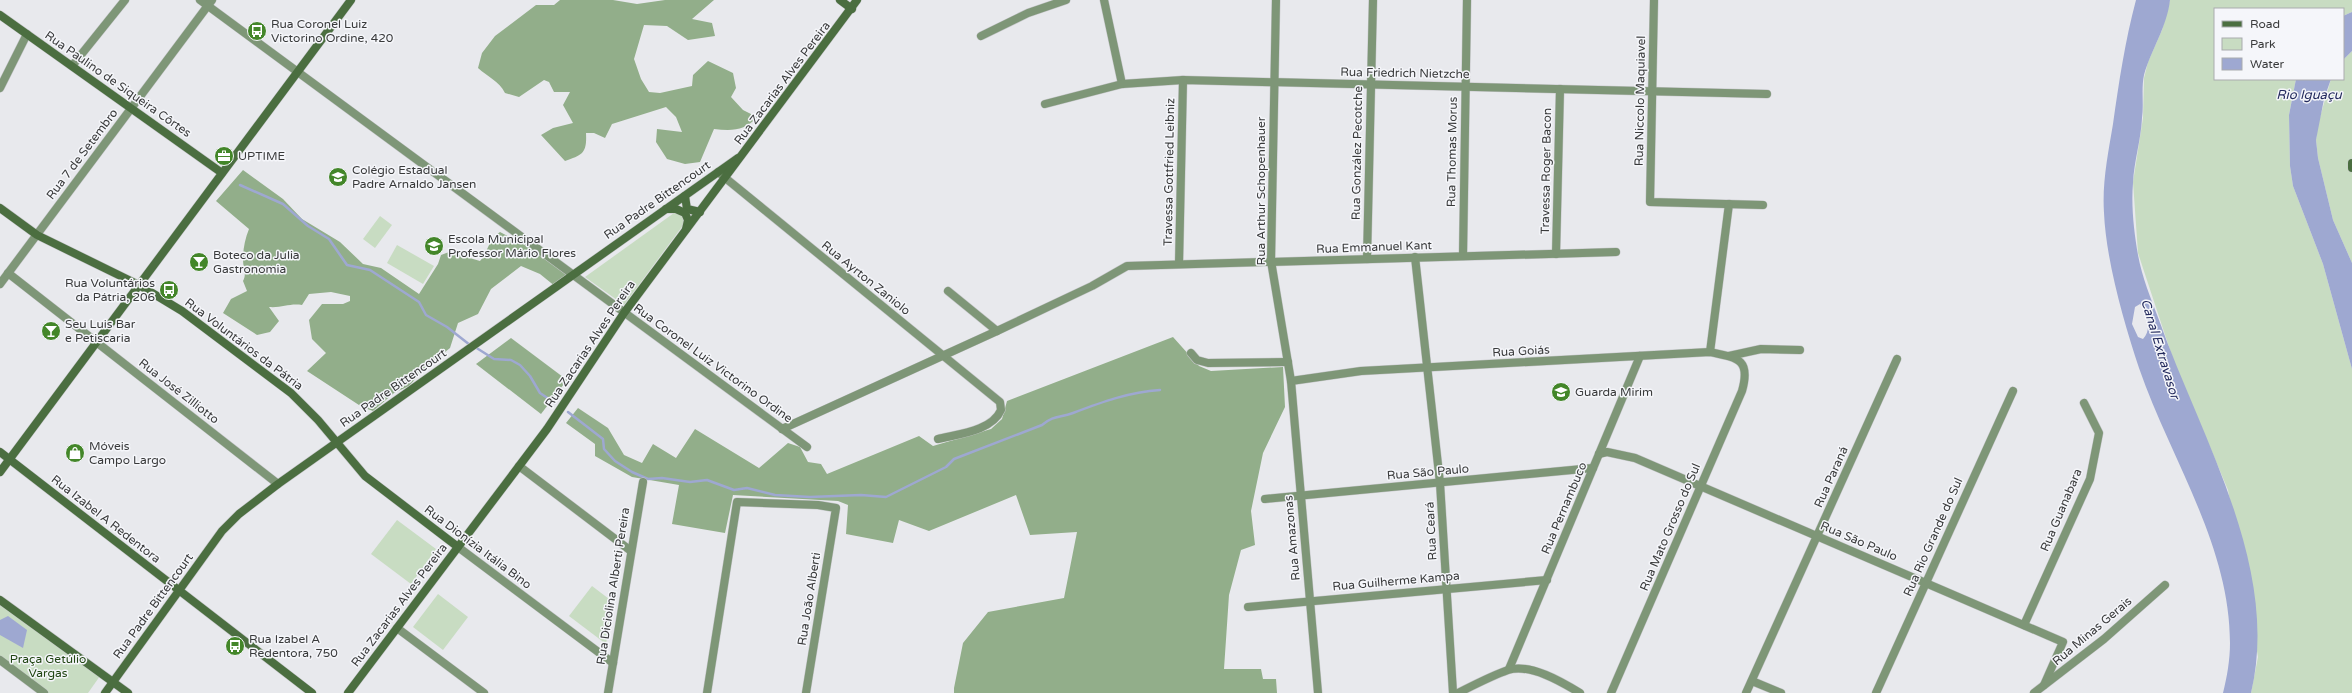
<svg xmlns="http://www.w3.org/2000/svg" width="2352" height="693" viewBox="0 0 2352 693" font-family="'Varela Round',sans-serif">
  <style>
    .green { fill: #c8dcc2 }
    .forest { fill: #92ae8a }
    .water { fill: #9ea8d1; fill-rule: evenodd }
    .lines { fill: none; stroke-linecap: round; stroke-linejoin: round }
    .stream { stroke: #9ea8d1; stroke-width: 2.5 }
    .street-casing { stroke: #c5c6c9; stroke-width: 9 }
    .secondary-casing { stroke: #c5c6c9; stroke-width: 9 }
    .street { stroke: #7e9677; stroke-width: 8 }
    .secondary { stroke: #4b6e40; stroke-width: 8 }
    .labels { text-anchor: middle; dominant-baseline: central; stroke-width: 3; stroke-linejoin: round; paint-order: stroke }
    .poi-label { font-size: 12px; fill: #393a3b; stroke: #f5f6fa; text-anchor: start }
    .street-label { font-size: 12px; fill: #393a3b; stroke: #f5f6fa }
    .park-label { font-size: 12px; fill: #214613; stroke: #f5f6fa }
    .water-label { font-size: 13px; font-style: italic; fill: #232a5d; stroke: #f5f6fa }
  </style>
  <rect width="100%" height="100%" fill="#e8e9ed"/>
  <g class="green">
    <path d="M2170,0H2352V12L2343,16V9H2215V79H2296L2289,115L2290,166L2293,186L2323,264L2352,369V693H2251L2258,657L2228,490L2173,359L2138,253L2133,182L2143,118L2144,78L2148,62L2162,30Z"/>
    <path d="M2352,51V263L2333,220L2318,158L2316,140L2318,124L2331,79H2343V60Z"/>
    <path d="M674,213L682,215L684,224L624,305L585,277Z"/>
    <path d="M380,216L392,225L375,248L363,239Z"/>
    <path d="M397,245L434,266L423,284L387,263Z"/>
    <path d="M397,520L436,549L411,584L371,554Z"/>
    <path d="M592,586L613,602L606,644L569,616Z"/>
    <path d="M438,594L468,617L443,650L413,627Z"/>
    <path d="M0,602L100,676L88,693H47L0,659Z"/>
  </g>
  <g class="forest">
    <path d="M560,0H613L637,4L665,0H714L692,19L712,23L715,36L688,40L667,26L644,25L634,59L641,79L649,92L660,93L692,86L693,75L708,61L733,73L736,88L731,97L743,110L757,117C745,131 732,131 714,129L700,162L685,164L667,159L656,142L657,129L682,132L676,117L666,107L612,124L605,138L594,133H586C587,153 583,155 565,161L541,135L553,128L573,123L563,105L570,92H554L549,82L544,80L519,97L505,93C499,81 488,77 478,68L482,53L495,36L536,5H554Z"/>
    <path d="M243,170L283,199L302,219L340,242L363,264L381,268L419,294L438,264L441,255L449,252L480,261C489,251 487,241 500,232L534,250L567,274L556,287L540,274L521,266L491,289L478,314L458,323L450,348L425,368L409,386L394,393L373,411L362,407L307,371L326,353L312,339L309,320L322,304H343L350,301V296L331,292L309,294L302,305C290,303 282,308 269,307L279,321L270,332L257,335L223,313L231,299L247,291L243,281C247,274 243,268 243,260C243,249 245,239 249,229L216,201Z"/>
    <path d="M1173,337L1199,366L1211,371L1283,367L1285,407L1263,453L1251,511L1255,545L1241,550L1229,595L1224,669H1261L1263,679H1276L1277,693H954V688L963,643L988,612L1064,598L1077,532L1030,535L1016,495L929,531L899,520L893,543L846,534L848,505L838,501L733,495L725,533L672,524L679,485L632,477L595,456V444L566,423L578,408L608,428L624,455L642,463L653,444L676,458L695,429L759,468L788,443L800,447L808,462L821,464L827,474L919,436L933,446L991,429L1002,419L1007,401Z"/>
    <path d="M511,338L567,380L541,414L476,364Z"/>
  </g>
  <g class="water">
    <path d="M2136,0H2170C2167,27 2151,50 2144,75C2141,89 2144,104 2142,118C2141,140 2134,161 2133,183C2131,206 2134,232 2138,255C2142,277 2151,299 2159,320C2200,436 2281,567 2251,693H2223C2227,677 2230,660 2230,643C2230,545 2170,458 2139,368C2124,323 2106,260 2104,213C2102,183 2108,154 2113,124C2119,82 2125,41 2136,0ZM2140,304C2148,313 2152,330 2143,339L2138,337L2132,324L2135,307Z"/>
    <path d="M2352,12V51L2343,60V16Z"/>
    <path d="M2296,79H2331L2324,99L2316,140L2318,158L2333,220L2352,263V369L2323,264L2293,186L2290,166L2289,115Z"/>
    <path d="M8,616L27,630L23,648L0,635V620Z"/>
  </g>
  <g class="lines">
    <g class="stream">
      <path d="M240,185L283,204L308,226L329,239L347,265L370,270L419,302L426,315L447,327L470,345"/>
      <path d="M475,347L494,359L511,360L520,365L530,376L540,393L555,403"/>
      <path d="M568,412L603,439L604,449L615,461L632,472L648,479L662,478L690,482L707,480L734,490L747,488L775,495L810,497L861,495L886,497L946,467L954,459L1042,425C1054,415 1059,418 1073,413C1102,402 1129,392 1160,390"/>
    </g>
    <defs>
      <g id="street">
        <path d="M200,0L807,447"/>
        <path d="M1104,0L1122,84"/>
        <path d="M1276,0L1271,261L1291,381L1318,693"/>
        <path d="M1654,0L1650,202L1763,205"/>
        <path d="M981,36L1028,13L1066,0"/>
        <path d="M72,66L125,0"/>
        <path d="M0,88L27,34"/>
        <path d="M1045,104L1122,84L1183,80L1767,94"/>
        <path d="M718,172L1000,402L1001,410C992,431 958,434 938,439"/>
        <path d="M1556,254L1560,89"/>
        <path d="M1463,256L1467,0"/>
        <path d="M1415,257L1440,483L1453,693"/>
        <path d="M1367,259L1373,0"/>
        <path d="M1179,264L1183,80"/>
        <path d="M8,273L278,484"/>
        <path d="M0,284L212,0"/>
        <path d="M948,291L997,331"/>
        <path d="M1710,352L1729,204"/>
        <path d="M1191,353L1197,360L1208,363L1288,362"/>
        <path d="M1729,356L1761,349L1800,350"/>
        <path d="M1291,381L1361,371L1710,352C1738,358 1751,359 1742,391L1611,693"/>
        <path d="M782,429L997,331L1092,286L1127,266L1616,252"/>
        <path d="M1599,454L1607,452L1635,458L2063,642L2044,685"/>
        <path d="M519,466L631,551"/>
        <path d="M1265,499L1593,468"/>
        <path d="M458,547L613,663"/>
        <path d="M1248,607L1547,580"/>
        <path d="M2024,625L2090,479L2099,433L2084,403"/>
        <path d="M397,628L484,693"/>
        <path d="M0,660L44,693"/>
        <path d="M1509,669L1640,356"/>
        <path d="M1752,681L1781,693"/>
        <path d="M608,693L643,482"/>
        <path d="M707,693L737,502L818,505L836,508L806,693"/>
        <path d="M1458,693C1474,685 1491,676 1508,670C1530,663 1562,682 1580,693"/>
        <path d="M1746,693L1897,359"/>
        <path d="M1876,693L2013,391"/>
        <path d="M2034,693L2104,639L2165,585"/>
      </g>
      <g id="secondary">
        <path d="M840,0L852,9"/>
        <path d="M0,15L222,173"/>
        <path d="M2352,163V168"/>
        <path d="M685,196L687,209L700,212"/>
        <path d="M0,208L37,235L139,285L182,311L291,393L318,420L365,476L458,547"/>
        <path d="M666,209H676L685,213L688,220L686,229"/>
        <path d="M0,452L312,693"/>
        <path d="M0,472L351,0"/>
        <path d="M0,600L128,693"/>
        <path d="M105,693L222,531L239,514L278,484L738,158"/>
        <path d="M348,693L547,429L624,313L857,0"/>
      </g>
    </defs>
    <use href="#street" class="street-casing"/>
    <use href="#secondary" class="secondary-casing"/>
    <use href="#street" class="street"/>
    <use href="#secondary" class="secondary"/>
  </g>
  <defs>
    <symbol id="bus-disc" viewBox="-11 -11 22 22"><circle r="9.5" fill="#438629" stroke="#f5f6fa"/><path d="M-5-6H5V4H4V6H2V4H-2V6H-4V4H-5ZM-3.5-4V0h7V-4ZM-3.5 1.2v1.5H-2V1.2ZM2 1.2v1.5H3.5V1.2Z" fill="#fff"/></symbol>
    <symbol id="office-disc" viewBox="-11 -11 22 22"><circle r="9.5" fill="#438629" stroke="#f5f6fa"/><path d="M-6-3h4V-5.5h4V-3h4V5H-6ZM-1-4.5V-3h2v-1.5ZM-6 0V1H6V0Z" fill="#fff"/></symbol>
    <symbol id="school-disc" viewBox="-11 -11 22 22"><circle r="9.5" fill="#438629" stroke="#f5f6fa"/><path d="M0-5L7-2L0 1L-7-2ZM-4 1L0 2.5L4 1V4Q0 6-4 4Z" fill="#fff"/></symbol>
    <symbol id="bar-disc" viewBox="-11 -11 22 22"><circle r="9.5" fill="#438629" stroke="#f5f6fa"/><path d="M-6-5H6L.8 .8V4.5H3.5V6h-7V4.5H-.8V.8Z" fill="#fff"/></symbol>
    <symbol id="shop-disc" viewBox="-11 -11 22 22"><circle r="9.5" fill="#438629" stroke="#f5f6fa"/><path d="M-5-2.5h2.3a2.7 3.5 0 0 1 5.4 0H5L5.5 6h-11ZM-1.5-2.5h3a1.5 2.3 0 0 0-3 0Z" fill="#fff"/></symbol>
  </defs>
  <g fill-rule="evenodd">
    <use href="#bus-disc" x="246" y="20" width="22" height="22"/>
    <use href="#office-disc" x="213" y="145" width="22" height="22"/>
    <use href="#school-disc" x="327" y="166" width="22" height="22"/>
    <use href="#school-disc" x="423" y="235" width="22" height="22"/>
    <use href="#bar-disc" x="188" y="251" width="22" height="22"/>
    <use href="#bus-disc" x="158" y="279" width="22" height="22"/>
    <use href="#bar-disc" x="40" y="320" width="22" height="22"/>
    <use href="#school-disc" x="1550" y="381" width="22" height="22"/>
    <use href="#shop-disc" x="64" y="442" width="22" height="22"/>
    <use href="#bus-disc" x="224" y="635" width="22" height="22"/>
  </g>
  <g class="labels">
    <g class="poi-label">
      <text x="271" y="24">Rua Coronel Luiz<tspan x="271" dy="14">Victorino Ordine, 420</tspan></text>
      <text x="238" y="156">UPTIME</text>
      <text x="352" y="170">Colégio Estadual<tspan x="352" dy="14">Padre Arnaldo Jansen</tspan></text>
      <text x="448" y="239">Escola Municipal<tspan x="448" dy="14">Professor Mário Flores</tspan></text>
      <text x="213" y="255">Boteco da Julia<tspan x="213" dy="14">Gastronomia</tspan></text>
      <text x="155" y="283" text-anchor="end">Rua Voluntários<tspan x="155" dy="14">da Pátria, 206</tspan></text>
      <text x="65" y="324">Seu Luis Bar<tspan x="65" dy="14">e Petiscaria</tspan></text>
      <text x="1575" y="392">Guarda Mirim</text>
      <text x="89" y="446">Móveis<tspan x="89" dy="14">Campo Largo</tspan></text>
      <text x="249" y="639">Rua Izabel A<tspan x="249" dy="14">Redentora, 750</tspan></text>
    </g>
    <g class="street-label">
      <text transform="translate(1405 73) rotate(1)">Rua Friedrich Nietzche</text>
      <text transform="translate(782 83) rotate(-53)">Rua Zacarias Alves Pereira</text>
      <text transform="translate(118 84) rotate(35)">Rua Paulino de Siqueira Côrtes</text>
      <text transform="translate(1640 101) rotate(-89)">Rua Niccolo Maquiavel</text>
      <text transform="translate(1452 152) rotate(-89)">Rua Thomas Morus</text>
      <text transform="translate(1357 153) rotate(-89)">Rua González Pecotche</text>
      <text transform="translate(82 154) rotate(-53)">Rua 7 de Setembro</text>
      <text transform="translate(1546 171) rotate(-89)">Travessa Roger Bacon</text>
      <text transform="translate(1169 172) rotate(-89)">Travessa Gottfried Leibniz</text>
      <text transform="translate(1261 191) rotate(-90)">Rua Arthur Schopenhauer</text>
      <text transform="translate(657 200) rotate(-35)">Rua Padre Bittencourt</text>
      <text transform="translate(1374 247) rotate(-2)">Rua Emmanuel Kant</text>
      <text transform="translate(866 278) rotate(39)">Rua Ayrton Zaniolo</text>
      <text transform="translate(244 344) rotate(37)">Rua Voluntários da Pátria</text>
      <text transform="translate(590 344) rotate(-56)">Rua Zacarias Alves Pereira</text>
      <text transform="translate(1521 351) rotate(-3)">Rua Goiás</text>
      <text transform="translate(713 363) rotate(36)">Rua Coronel Luiz Victorino Ordine</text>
      <text transform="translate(393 388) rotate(-35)">Rua Padre Bittencourt</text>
      <text transform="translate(179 391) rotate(38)">Rua José Zilliotto</text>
      <text transform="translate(1428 472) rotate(-5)">Rua São Paulo</text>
      <text transform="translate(1831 477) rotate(-66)">Rua Paraná</text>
      <text transform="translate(1564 508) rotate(-67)">Rua Pernambuco</text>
      <text transform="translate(2061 510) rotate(-67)">Rua Guanabara</text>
      <text transform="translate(106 519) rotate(38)">Rua Izabel A Redentora</text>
      <text transform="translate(1670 527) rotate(-67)">Rua Mato Grosso do Sul</text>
      <text transform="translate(1431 531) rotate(-93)">Rua Ceará</text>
      <text transform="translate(1933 537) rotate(-66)">Rua Rio Grande do Sul</text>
      <text transform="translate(1292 538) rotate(-95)">Rua Amazonas</text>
      <text transform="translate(1859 541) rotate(23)">Rua São Paulo</text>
      <text transform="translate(478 547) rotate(37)">Rua Dionízia Itália Bino</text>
      <text transform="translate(1396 581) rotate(-5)">Rua Guilherme Kampa</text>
      <text transform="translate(613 586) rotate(-81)">Rua Diciolina Alberti Pereira</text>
      <text transform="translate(809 599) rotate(-81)">Rua João Alberti</text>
      <text transform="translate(399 605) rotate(-53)">Rua Zacarias Alves Pereira</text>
      <text transform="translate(153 606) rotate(-54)">Rua Padre Bittencourt</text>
      <text transform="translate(2092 631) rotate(-40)">Rua Minas Gerais</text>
    </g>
    <g class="park-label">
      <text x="48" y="659">Praça Getúlio<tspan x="48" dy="14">Vargas</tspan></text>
    </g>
    <g class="water-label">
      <text x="2309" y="95">Rio Iguaçu</text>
      <text transform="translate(2160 349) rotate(73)">Canal Extravasor</text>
    </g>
  </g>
  <rect x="2214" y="8" width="130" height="72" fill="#f5f6fa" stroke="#aaabae"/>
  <rect x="2222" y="21" width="20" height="6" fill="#4b6e40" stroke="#aaabae"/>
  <text x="2250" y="28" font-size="12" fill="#393a3b">Road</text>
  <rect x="2222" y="38" width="20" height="12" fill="#c8dcc2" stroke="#aaabae"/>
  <text x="2250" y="48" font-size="12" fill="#393a3b">Park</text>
  <rect x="2222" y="58" width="20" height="12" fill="#9ea8d1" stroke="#aaabae"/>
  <text x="2250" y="68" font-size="12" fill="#393a3b">Water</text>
</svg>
